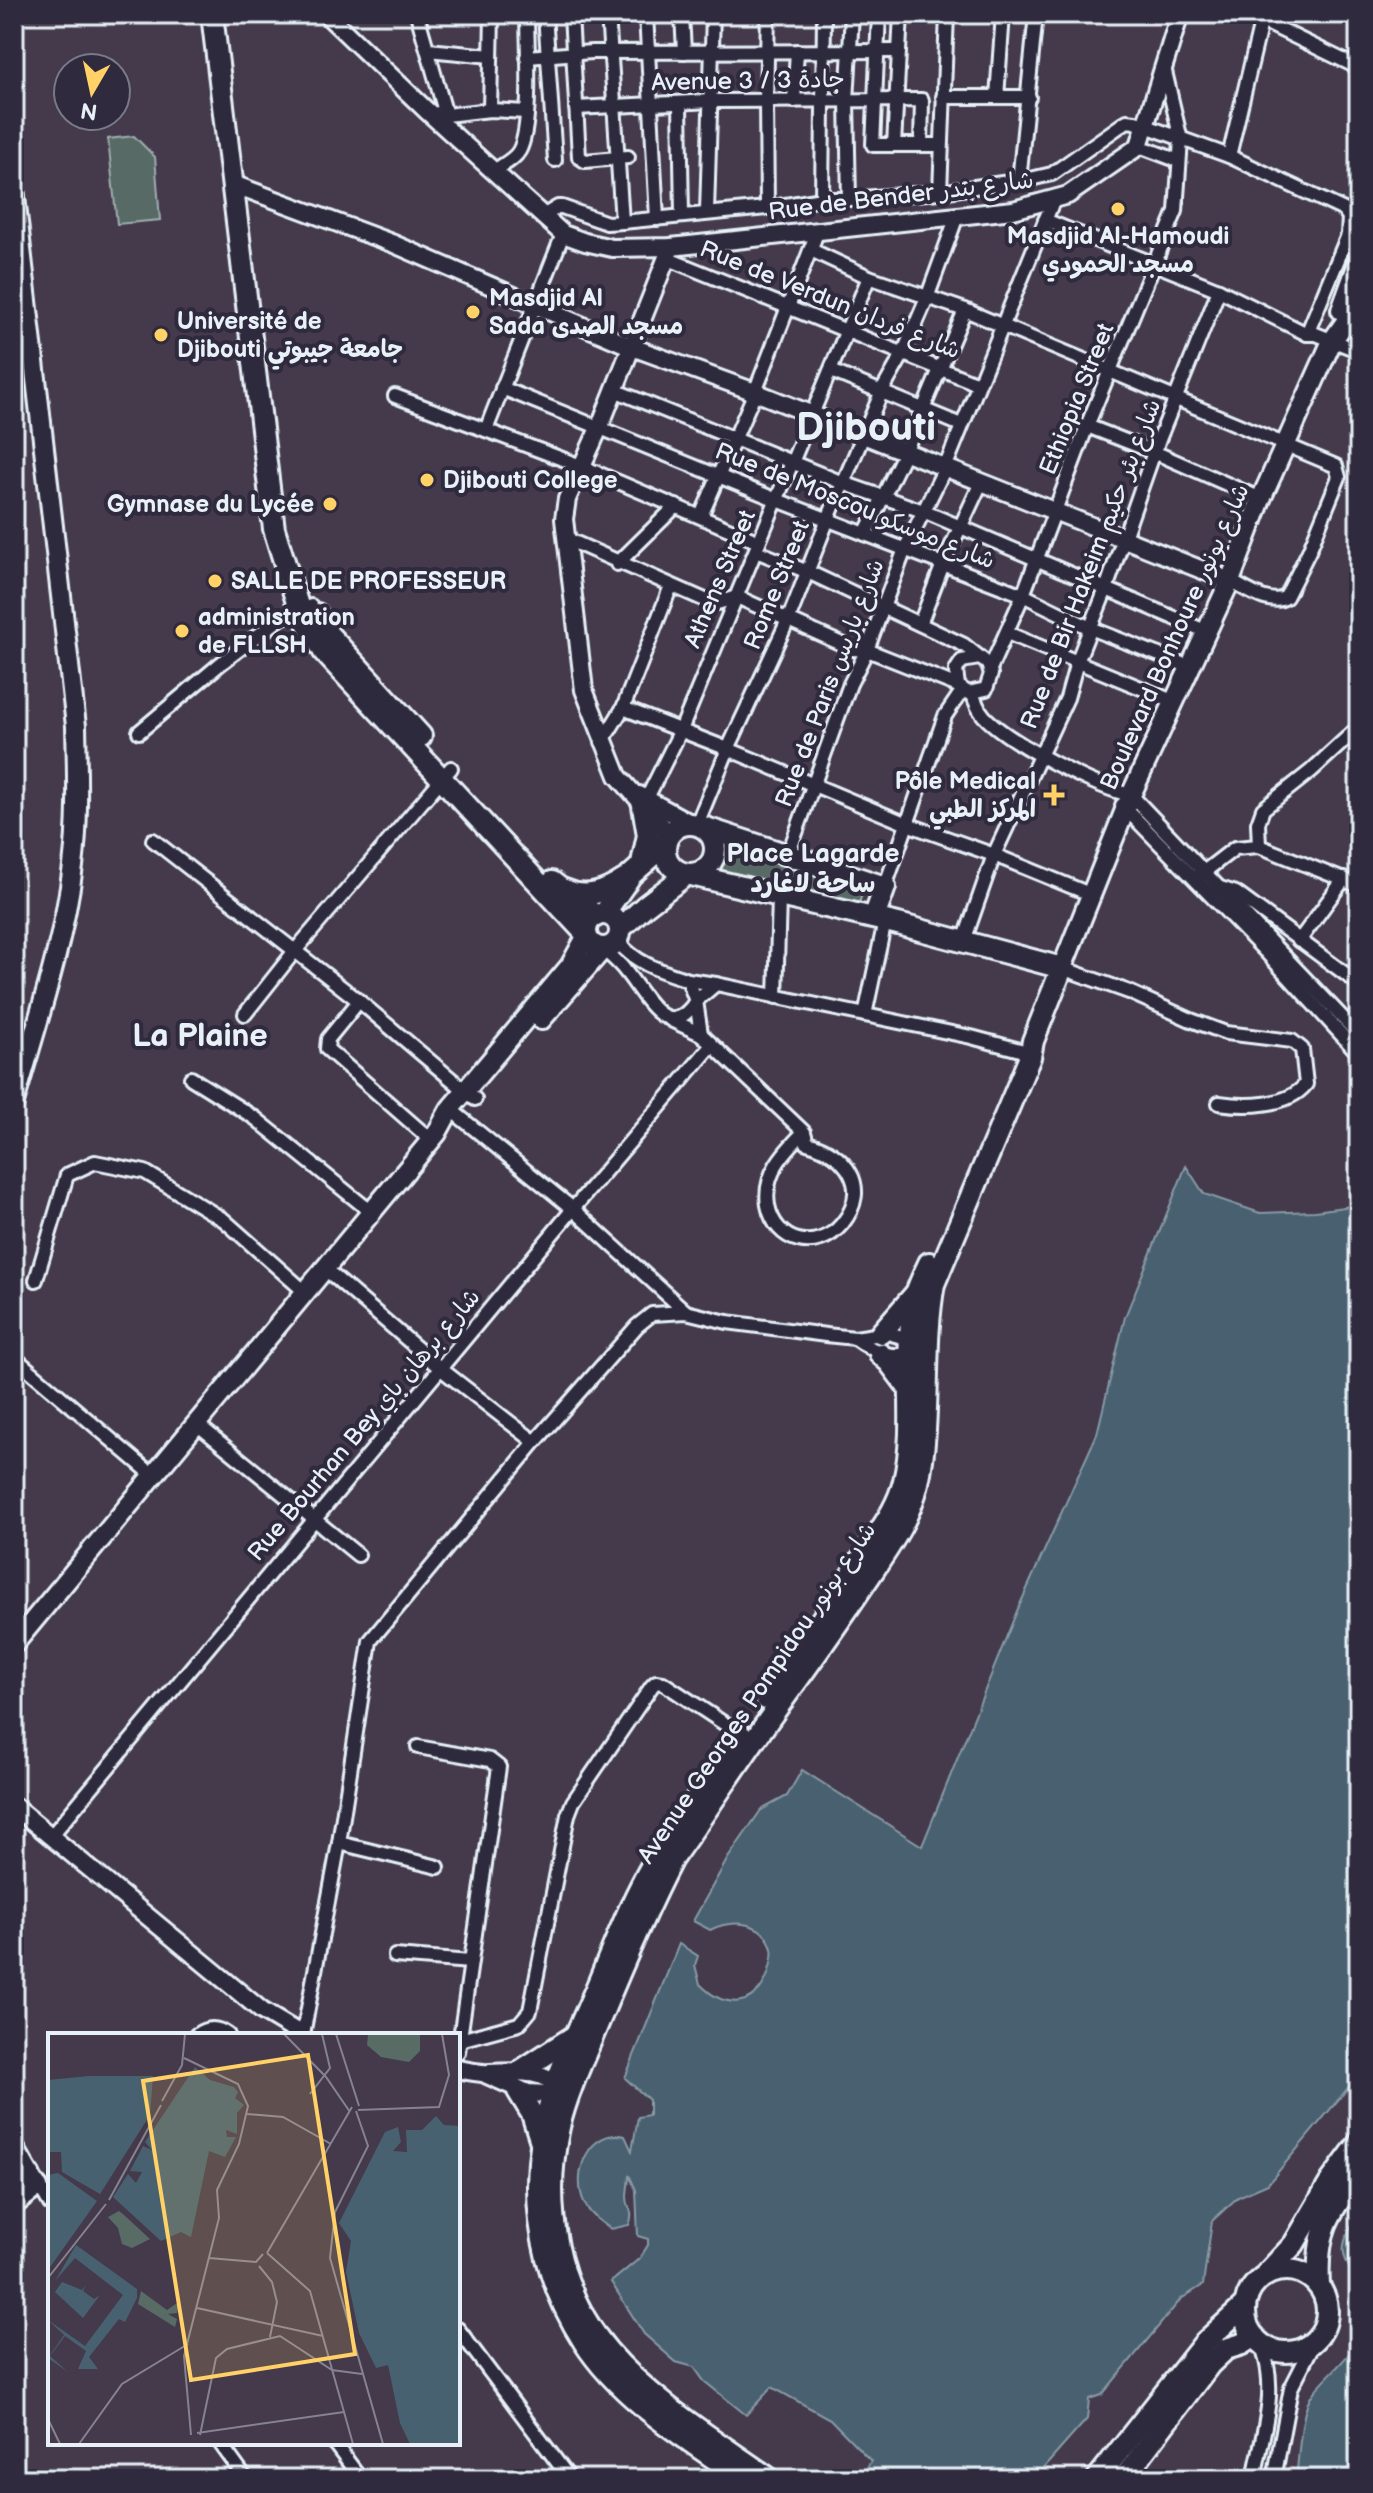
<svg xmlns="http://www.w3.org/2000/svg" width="1373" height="2493" viewBox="0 0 1373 2493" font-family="'Balsamiq Sans','Playpen Sans Arabic',sans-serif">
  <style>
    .green { fill: #596b65; stroke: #a0aeae; stroke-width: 2 }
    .water { fill: #486170; stroke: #889ba6; stroke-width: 2 }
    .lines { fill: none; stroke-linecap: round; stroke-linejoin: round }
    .minor-casing { stroke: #e8f1f8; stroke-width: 18 }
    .tertiary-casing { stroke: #e8f1f8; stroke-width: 22 }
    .secondary-casing { stroke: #e8f1f8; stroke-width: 24 }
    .primary-casing { stroke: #e8f1f8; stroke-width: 26 }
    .minor { stroke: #2f2a3d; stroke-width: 12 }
    .tertiary { stroke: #2f2a3d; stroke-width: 16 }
    .secondary { stroke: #2f2a3d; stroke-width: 18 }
    .primary { stroke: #2f2a3d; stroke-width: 20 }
    .poi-dot { fill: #ffd166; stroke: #2f2a3d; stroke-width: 3 }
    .labels { text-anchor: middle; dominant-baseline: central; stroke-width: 8; stroke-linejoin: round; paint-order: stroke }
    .street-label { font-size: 24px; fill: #e8f1f8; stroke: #2f2a3d }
    .poi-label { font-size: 24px; font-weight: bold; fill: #e8f1f8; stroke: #2f2a3d; text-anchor: start }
    .neighbourhood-label { font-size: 26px; font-weight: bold; fill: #e8f1f8; stroke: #2f2a3d }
    .district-label { font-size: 32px; font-weight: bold; fill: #e8f1f8; stroke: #2f2a3d }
    .town-label { font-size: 40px; font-weight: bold; fill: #e8f1f8; stroke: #2f2a3d }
    .inset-road { fill: none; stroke: #868391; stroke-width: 2 }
    .view { fill: #ffd166; fill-opacity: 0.15; stroke: #ffd166; stroke-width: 4 }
    .inset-edge { fill: none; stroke: #e8f1f8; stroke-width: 4 }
  </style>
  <rect width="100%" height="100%" fill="#443a4c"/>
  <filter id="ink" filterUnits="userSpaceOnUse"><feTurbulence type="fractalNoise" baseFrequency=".0125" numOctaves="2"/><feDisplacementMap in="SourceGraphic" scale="16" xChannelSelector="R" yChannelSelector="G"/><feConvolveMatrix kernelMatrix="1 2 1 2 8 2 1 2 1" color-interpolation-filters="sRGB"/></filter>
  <g filter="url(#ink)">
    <g class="green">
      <path d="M134,136L155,157L160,220L117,224L108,139Z"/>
      <path d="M724,841L864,887L858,907L715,875L724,859Z"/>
    </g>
    <g class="water">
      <path d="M1186,1166L1204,1194L1260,1213L1315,1211L1359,1205V2075L1268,2184L1238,2197L1212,2221L1203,2285L1181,2299L1102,2395L1089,2399L1087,2419L1034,2479H860L871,2461L830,2419L772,2387L746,2415L704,2381L694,2367L676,2362L644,2334L611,2282L640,2258L648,2245V2239L638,2236L636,2190L629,2175C629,2182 627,2190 627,2197C627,2209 635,2210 629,2225L611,2229C600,2222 589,2214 584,2202C571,2173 589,2128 625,2136L632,2151L638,2117L649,2115V2100L625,2078L679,1944L698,1956L695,1965L700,1984C724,2009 755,2009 768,1974C770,1967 774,1956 772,1949C764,1919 731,1920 710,1930L693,1921L728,1858L761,1810L787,1796L802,1770L922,1846L1017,1611L1097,1434L1125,1317Z"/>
      <path d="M1359,2211V2284C1337,2249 1340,2248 1359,2211Z"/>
      <path d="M1359,2338V2479H1296C1299,2457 1300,2408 1314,2392C1329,2373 1348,2360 1359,2338Z"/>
    </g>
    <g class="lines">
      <defs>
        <g id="minor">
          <path d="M417,14L446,115"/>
          <path d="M545,14L555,160"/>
          <path d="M571,14L579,157L585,161L628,157"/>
          <path d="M608,14L622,222"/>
          <path d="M646,14L657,219"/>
          <path d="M682,14L684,52"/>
          <path d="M879,14L873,145H940"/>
          <path d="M1248,14L1359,68"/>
          <path d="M428,50L491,56"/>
          <path d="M527,57L592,52L899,51"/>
          <path d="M943,97H1029"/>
          <path d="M997,97L1003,14"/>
          <path d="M794,101L797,51"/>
          <path d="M680,104L682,215"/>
          <path d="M576,108L712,101L922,100L921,145"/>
          <path d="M490,110L492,14"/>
          <path d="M438,113L446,115L490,110L526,112"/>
          <path d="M894,145L901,14"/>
          <path d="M1139,146L1179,161"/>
          <path d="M1229,156L1263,14"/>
          <path d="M494,171C502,165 514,160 519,151C533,126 527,45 527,14"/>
          <path d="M1019,181L1036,14"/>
          <path d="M940,192L947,14"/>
          <path d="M822,199L824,14"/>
          <path d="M849,199L847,101L852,14"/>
          <path d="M767,208L766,101L768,14"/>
          <path d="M707,212L713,14"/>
          <path d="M543,216L558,207H562L607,223L622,222L767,208L822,199H849L940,192L1030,179L1052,174L1127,121L1135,122L1229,156L1344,210L1349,217L1348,235L1307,334"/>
          <path d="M1045,220L1219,290L1307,334H1316L1359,351"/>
          <path d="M811,250L869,277L965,310L1336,466L1339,477L1309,551L1286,597C1270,607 1245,588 1230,581"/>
          <path d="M666,258L978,384"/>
          <path d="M831,371L961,425"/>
          <path d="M502,388L777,500L1023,595L1090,628L1190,667"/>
          <path d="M614,390L843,483L923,511L1205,631"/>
          <path d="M395,396L581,466L759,542"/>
          <path d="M1087,426L1154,452L1261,499"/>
          <path d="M486,430L563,234"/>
          <path d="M701,516L755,392L818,230"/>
          <path d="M865,534L905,452L965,310"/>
          <path d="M567,539L714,604L737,597L853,649L867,650L958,686"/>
          <path d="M756,551L808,572L964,645L988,664L991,674L986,689L968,693L958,686L956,670L962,661L979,658"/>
          <path d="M617,564L676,506"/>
          <path d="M920,624L943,564L981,483"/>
          <path d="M1007,633L1175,702"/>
          <path d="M990,669L1023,595L1087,426L1176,211L1181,140L1164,67"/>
          <path d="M973,694C975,702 978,709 984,716C1008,742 1096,788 1131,795L1359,1035"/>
          <path d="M623,708L728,749L907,824L994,855L1092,895"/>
          <path d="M139,732L220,664L281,618L311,606"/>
          <path d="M602,742L623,708L671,586"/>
          <path d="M644,804L681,730L869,277"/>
          <path d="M1122,805L1266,952L1359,1054"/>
          <path d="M697,824L728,749L789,618L828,519L882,391L903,354L927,298L957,216"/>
          <path d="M153,840L359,1001L475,1099"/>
          <path d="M1259,846L1258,823L1263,809L1311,771L1359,727"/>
          <path d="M788,855L850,684L867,650L905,549L945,468L1053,201"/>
          <path d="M1200,875L1235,848L1259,846L1359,886"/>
          <path d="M885,887L945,716L962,691"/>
          <path d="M1217,887L1236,893L1359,984"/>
          <path d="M964,941L994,855L1067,698L1077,662L1106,589L1154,452L1219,290"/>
          <path d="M1299,941L1344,879"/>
          <path d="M603,949C611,956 620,963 626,972C645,995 667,1045 696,1001L688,980C661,971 636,964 617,941"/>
          <path d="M1062,968L1129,992L1191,1020L1226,1033L1292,1041L1302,1049L1306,1084C1288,1107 1245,1107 1219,1103"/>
          <path d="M716,984L971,1037L1020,1050L1030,1057"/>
          <path d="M776,997L779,898"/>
          <path d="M359,1001L328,1039L327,1049L431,1140"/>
          <path d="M245,1014L294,952L451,768"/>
          <path d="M865,1015L885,921"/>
          <path d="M671,1020L701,1034L696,1001L716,984L688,980"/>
          <path d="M701,1034L804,1132L807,1143C846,1153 872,1187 842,1224C817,1254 775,1243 768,1205C763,1174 784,1152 804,1132"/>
          <path d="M191,1078L255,1118L370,1211"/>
          <path d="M450,1109L573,1209L686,1312"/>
          <path d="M323,1267L441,1369L535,1442"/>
          <path d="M36,1280L67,1175L95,1162L145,1172L224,1220L304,1291"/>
          <path d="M855,1338C874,1352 891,1360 915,1352"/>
          <path d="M14,1357L155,1477"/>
          <path d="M197,1424L358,1555"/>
          <path d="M418,1747L490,1760L499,1767L458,2052"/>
          <path d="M52,1835L573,1209L712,1045"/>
          <path d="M339,1843L438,1867"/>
          <path d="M395,1956L470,1962"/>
          <path d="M196,2035C207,2027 217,2027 228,2035"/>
          <path d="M303,2035L339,1843L370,1641L535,1442L637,1326L652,1314L686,1312L727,1322L826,1335L855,1338L888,1333L913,1340"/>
          <path d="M460,2040L519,2024L530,2011L568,1815L573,1802L652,1686L656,1682L663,1683L746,1738"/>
          <path d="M14,2141L50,2204"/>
          <path d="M458,2329L570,2479"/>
          <path d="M220,2443L246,2479"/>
          <path d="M334,2443L361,2479"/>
          <path d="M1254,2479C1262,2434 1281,2385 1259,2341"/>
          <path d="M1274,2479L1291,2388L1316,2339"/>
        </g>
        <g id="tertiary">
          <path d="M326,14L426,110L543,216L563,234L585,242L612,248L671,247L1013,210L1068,195L1139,146L1180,14"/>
          <path d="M233,184L394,244L632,347L755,392L1230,581"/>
          <path d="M639,795L690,823"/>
          <path d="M668,837L662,826L618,776L584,690L564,519L567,499L600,426L671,247"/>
          <path d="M14,1806L262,2011L302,2035"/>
          <path d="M458,2069C468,2071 480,2074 490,2073C521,2072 537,2068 563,2089"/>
          <path d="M487,2075L528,2093L564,2095"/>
          <path d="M14,2187L31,2174"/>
          <path d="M14,2206L39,2187"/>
        </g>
        <g id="secondary">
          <path d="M14,188L76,726C77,773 79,819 73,866C63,947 36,1025 14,1103"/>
          <path d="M1341,310L1359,261"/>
          <path d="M1062,968L1131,795L1230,581L1261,499L1332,341L1349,317L1359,295"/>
          <path d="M541,1020L603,949"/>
          <path d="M14,1644L437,1133L450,1109L570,966L586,937"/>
        </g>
        <g id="primary">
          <path d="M212,14L274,529L299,609L324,652L586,934"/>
          <path d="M317,614L328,634L421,736"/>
          <circle cx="690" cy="849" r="25"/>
          <path d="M703,827L885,887L874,918"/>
          <path d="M642,863L648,835L643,806"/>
          <path d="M552,882L596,916"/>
          <path d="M565,890C586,900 606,892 624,880"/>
          <circle cx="603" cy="931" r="17"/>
          <path d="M604,914L631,875L665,845"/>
          <path d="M620,929L645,906L687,874L898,924L1062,968L1033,1041L1030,1057L934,1284C922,1349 932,1418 918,1483C910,1519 887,1550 867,1580C839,1622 810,1663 780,1704C743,1755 709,1808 672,1859C646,1909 624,1961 602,2014C587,2051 568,2089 559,2127C542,2204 556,2290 608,2351C652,2402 715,2440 770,2479"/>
          <path d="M881,1333L915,1294"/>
          <path d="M880,1354L889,1362L910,1390"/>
          <path d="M766,1699C800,1652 832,1605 863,1557C878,1532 897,1510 904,1481C919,1419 900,1353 917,1291C920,1282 925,1272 929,1263"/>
          <path d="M741,1735C713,1777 682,1817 655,1860C629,1903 612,1952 592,1998C579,2029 563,2060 553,2093C526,2178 535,2266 584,2342C622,2401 688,2439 744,2479"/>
          <path d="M522,2070L576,2035"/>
          <path d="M518,2091L532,2114L541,2142"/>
          <circle cx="1286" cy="2311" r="41"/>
          <path d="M1267,2273L1294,2244L1331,2181L1359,2143"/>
          <path d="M1319,2286C1316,2231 1327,2216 1359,2173"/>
          <path d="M1097,2479L1205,2342L1245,2305"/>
          <path d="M1123,2479L1210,2364L1226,2349L1242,2344L1254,2336"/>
        </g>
      </defs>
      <use href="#minor" class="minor-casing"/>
      <use href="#tertiary" class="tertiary-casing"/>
      <use href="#secondary" class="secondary-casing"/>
      <use href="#primary" class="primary-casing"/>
      <use href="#minor" class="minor"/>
      <use href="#tertiary" class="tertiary"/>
      <use href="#secondary" class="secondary"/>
      <use href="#primary" class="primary"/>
    </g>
  </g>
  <g class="poi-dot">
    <circle cx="1118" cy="209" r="8"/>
    <circle cx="473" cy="312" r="8"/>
    <circle cx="161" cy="335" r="8"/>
    <circle cx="427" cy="480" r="8"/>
    <circle cx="330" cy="504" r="8"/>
    <circle cx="215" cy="581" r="8"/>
    <circle cx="182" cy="631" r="8"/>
    <path d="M1050 783h8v8h8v8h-8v8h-8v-8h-8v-8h8z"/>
  </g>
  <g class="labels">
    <g class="street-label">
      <text transform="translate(748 81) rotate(-1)">Avenue 3 / جادة 3</text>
      <text transform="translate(901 196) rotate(-7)">Rue de Bender شارع بندر</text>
      <text transform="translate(830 300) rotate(22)">Rue de Verdun شارع فردان</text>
      <text transform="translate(1077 399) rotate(-68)">Ethiopia Street</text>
      <text transform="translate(855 506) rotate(22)">Rue de Moscou شارع موسكو</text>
      <text transform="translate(1091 564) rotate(-69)">Rue de Bir Hakeim شارع بئر حكيم</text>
      <text transform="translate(720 579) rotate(-67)">Athens Street</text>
      <text transform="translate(777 585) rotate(-68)">Rome Street</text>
      <text transform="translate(1175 637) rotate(-66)">Boulevard Bonhoure شارع بونور</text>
      <text transform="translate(830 683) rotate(-69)">Rue de Paris شارع باريس</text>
      <text transform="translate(364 1425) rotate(-50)">Rue Bourhan Bey شارع برهان باي</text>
      <text transform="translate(757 1693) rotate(-56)">Avenue Georges Pompidou شارع بونور</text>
    </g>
    <g class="poi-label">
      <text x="1118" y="236" text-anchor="middle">Masdjid Al-Hamoudi<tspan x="1118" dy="28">مسجد الحمودي</tspan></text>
      <text x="489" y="298">Masdjid Al<tspan x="489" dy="28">Sada مسجد الصدى</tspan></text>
      <text x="177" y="321">Université de<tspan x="177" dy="28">Djibouti جامعة جيبوتي</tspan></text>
      <text x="443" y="480">Djibouti College</text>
      <text x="314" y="504" text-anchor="end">Gymnase du Lycée</text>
      <text x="231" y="581">SALLE DE PROFESSEUR</text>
      <text x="198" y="617">administration<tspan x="198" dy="28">de FLLSH</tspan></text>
      <text x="1036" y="781" text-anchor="end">Pôle Medical<tspan x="1036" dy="28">المركز الطبي</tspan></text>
    </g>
    <g class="neighbourhood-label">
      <text x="813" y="854">Place Lagarde<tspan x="813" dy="30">ساحة لاغارد</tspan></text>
    </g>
    <g class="district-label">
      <text x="200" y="1036">La Plaine</text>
    </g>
    <g class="town-label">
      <text x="866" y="428">Djibouti</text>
    </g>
  </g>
  <g transform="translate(48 2033)">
    <rect width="412" height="412" fill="#443a4c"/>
    <path d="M320,1H372V18L361,29L333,24L319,12ZM71,178L76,182L102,206L84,215L74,211L70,195L60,184ZM93,258L119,277L132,268L129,280L120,281L129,286L127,294L90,271Z" fill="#596b65"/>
    <path d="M147,34L162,47L186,54L190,59L187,65L196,72L189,80V101L178,97L179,104H188L177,124L161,118L143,204L133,199L113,208L65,164L80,141L88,150L94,139L82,138L95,113L104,117L97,109ZM41,43H105L102,82L52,161L14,139L13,119H0V47ZM388,83L396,92L412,93V411H362L352,390L340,332L328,335L311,300L298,239L303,208L291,190L337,99L350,94L353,109L345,118L359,119L358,97H374ZM10,140L49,168L0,237V142ZM28,212L89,256V265L77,289L71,286L41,324L50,336H30L38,318L17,303L2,323L20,339L0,325L16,302L0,287L37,313L75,262L27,225L7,248ZM14,249L34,257L38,252L35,258L46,266L52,262L35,285L7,259Z" fill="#486170"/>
    <path class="inset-road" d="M236,1L278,44L302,79M288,1L311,73M136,25L190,51L200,73L191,111L169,157L171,185L136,323L143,402M262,61L282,35L274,1M114,68L134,32L137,1M310,77L391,74L401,42L394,1M308,78L320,113L287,179L282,225L335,411M199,81L235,84L283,111M61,167L113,72M219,220L262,258L305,411M219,220L304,74M161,225L208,229L215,221M211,233L224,249L229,269L222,304M0,245L58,171M149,275L275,303M0,386L12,411M149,400L296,379M152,402L168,325L179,316L232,303L284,337L314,341M31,411L74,351L140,311"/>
    <path class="view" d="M260,22L307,321L143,347L95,48Z"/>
    <rect width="412" height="412" class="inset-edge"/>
  </g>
  <rect width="1373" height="2493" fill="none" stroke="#2f2a3d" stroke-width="48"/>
  <rect x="24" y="24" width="1325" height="2445" fill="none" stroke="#e8f1f8" stroke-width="3" filter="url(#ink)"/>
  <g transform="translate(92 92) rotate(189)"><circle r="38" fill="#2f2a3d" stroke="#797a88" stroke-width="2"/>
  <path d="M0-6L14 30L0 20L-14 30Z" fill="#ffd166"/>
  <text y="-12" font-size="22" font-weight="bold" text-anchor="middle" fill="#e8f1f8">N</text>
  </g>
</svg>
